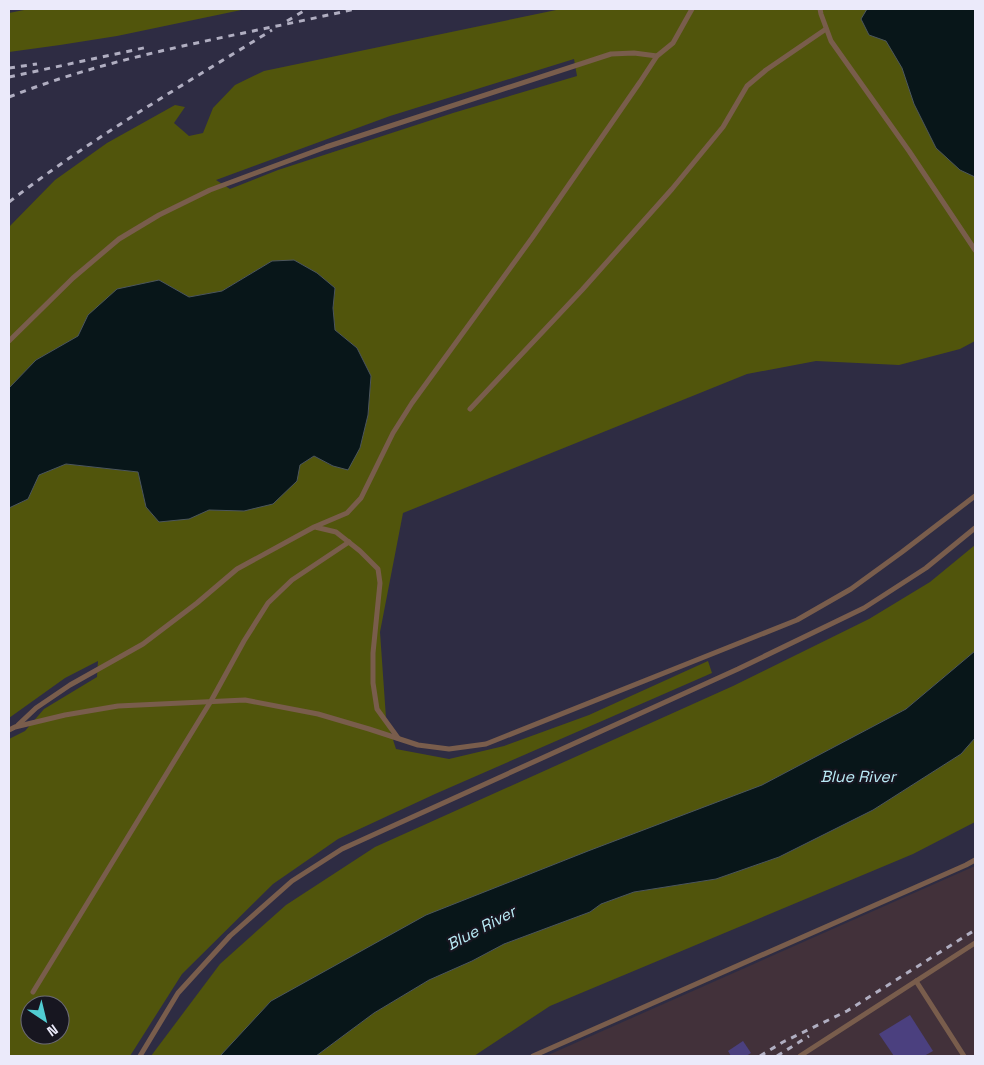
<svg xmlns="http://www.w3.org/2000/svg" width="984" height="1065" viewBox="0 0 984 1065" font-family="'Space Grotesk',sans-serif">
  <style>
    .industrial { fill: #42313a }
    .green { fill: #51550c; fill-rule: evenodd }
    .water { fill: #081619; stroke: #4c565c }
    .building { fill: #4b407f }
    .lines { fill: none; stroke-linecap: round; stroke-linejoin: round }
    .service { stroke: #795d4c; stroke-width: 5 }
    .rail { stroke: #b0aec1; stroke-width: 3; stroke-dasharray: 6 6; stroke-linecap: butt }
    .labels { text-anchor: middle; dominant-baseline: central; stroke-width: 4.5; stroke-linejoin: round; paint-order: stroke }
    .water-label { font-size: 16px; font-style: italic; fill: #b9eaf5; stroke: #171620 }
  </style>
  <rect width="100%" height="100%" fill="#2e2c43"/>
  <path class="industrial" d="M975,866V1056H546Z"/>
  <g class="green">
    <path d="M29,9H246L117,36L60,45L9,52V13Z"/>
    <path d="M561,9H975V341L960,349L899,365L816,361L747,374L403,513L380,632L386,718L396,749L449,759L504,746L589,715L708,661L712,673L435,794L338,839L273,884L182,974L130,1056H9V739L25,731L44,709L97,677L98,661L65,678L9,718V508L28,499L39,475L66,464L138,472L146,507L189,519L209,509L244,511L296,481L300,465L314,456L332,466L360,448L368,415L371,376L357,348L335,330L333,308L335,288L317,273L294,260L272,261L222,291L189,297L159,280L88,315L78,336L36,360L9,388V227L55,180L107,143L175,105L185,107L174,123L189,136L203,133L213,108L235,85L264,71ZM574,59L577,76L453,113L278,170L230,189L216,180L390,116ZM30,1005H60V1035H30Z"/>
    <path d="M975,545V651L906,709L762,785L271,1001L220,1056H151L220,964L286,905L375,847L733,686L869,619L930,582Z"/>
    <path d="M975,738V822L913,854L550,1006L474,1056H316L374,1013L429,980L472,961L504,944L590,912L601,904L634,892L716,879L779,857L873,810L961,754Z"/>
  </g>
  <g class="water">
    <path d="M867,9H975V177L960,170L936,148L914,104L902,68L886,41L869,35L861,19Z"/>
    <path d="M294,260L317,273L335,288L333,308L335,330L357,348L371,376L368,415L360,448L348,470L333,466L314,456L300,465L297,481L273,504L244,511L209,510L189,519L159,522L146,507L138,472L66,464L39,475L28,499L9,508V388L36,360L78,336L88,315L117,289L159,280L189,297L222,291L272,261Z"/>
    <path d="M975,651V738L961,754L873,810L779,857L716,879L634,892L601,904L590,912L504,944L472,961L429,980L374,1013L316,1056H220L271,1001L426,915L588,851L762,785L906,709Z"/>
  </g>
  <g class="building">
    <path d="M910,1015L933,1051L924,1056H894L879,1034Z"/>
    <path d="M743,1041L751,1053L746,1056H731L728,1051Z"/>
  </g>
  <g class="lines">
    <g class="service">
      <path d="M820,9L821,14L831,41L909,151L975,250"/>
      <path d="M9,341L73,278L119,239L159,215L210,190L326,147L611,54L634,53L657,56"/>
      <path d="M470,409L582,290L672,189L723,127L747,86L766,70L826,29"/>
      <path d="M315,527L336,532L360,551L378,569L380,583L373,653V683L377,709L398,738"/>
      <path d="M18,725L36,708L70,685L143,644L197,603L237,569L314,527L347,513L361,498L393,433L412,403L532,238L640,82L657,56L673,43L692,9"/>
      <path d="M9,730L15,727L65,715L118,706L245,700L318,714L369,729L418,745L449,749L486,744L797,620L851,589L902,552L975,496"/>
      <path d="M916,981L964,1056"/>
      <path d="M33,992L211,701L244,641L268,603L292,580L349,542"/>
      <path d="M140,1056L178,993L230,936L292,881L342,849L738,669L864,608L926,568L975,528"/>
      <path d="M533,1056L966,865L975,860"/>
      <path d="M800,1056L975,943"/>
    </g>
    <g class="rail">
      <path d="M287,21L307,9"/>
      <path d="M9,68L37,64"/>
      <path d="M9,77L148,47"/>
      <path d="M9,97C120,53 239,36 355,9"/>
      <path d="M9,202C92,138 183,85 272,30"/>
      <path d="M760,1056L783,1042L847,1011L975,930"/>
      <path d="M777,1056L809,1036"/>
    </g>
  </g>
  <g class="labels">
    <g class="water-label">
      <text x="858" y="776">Blue River</text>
      <text transform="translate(481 928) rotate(-28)">Blue River</text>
    </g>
  </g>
  <rect width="984" height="1065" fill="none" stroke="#ebeafa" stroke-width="20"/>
  <g transform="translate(45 1020) rotate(145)"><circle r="24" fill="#171620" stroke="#6c6b77"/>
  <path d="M0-4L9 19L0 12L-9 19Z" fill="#51ccd1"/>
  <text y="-8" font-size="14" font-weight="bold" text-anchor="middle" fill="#ebeafa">N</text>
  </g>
</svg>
